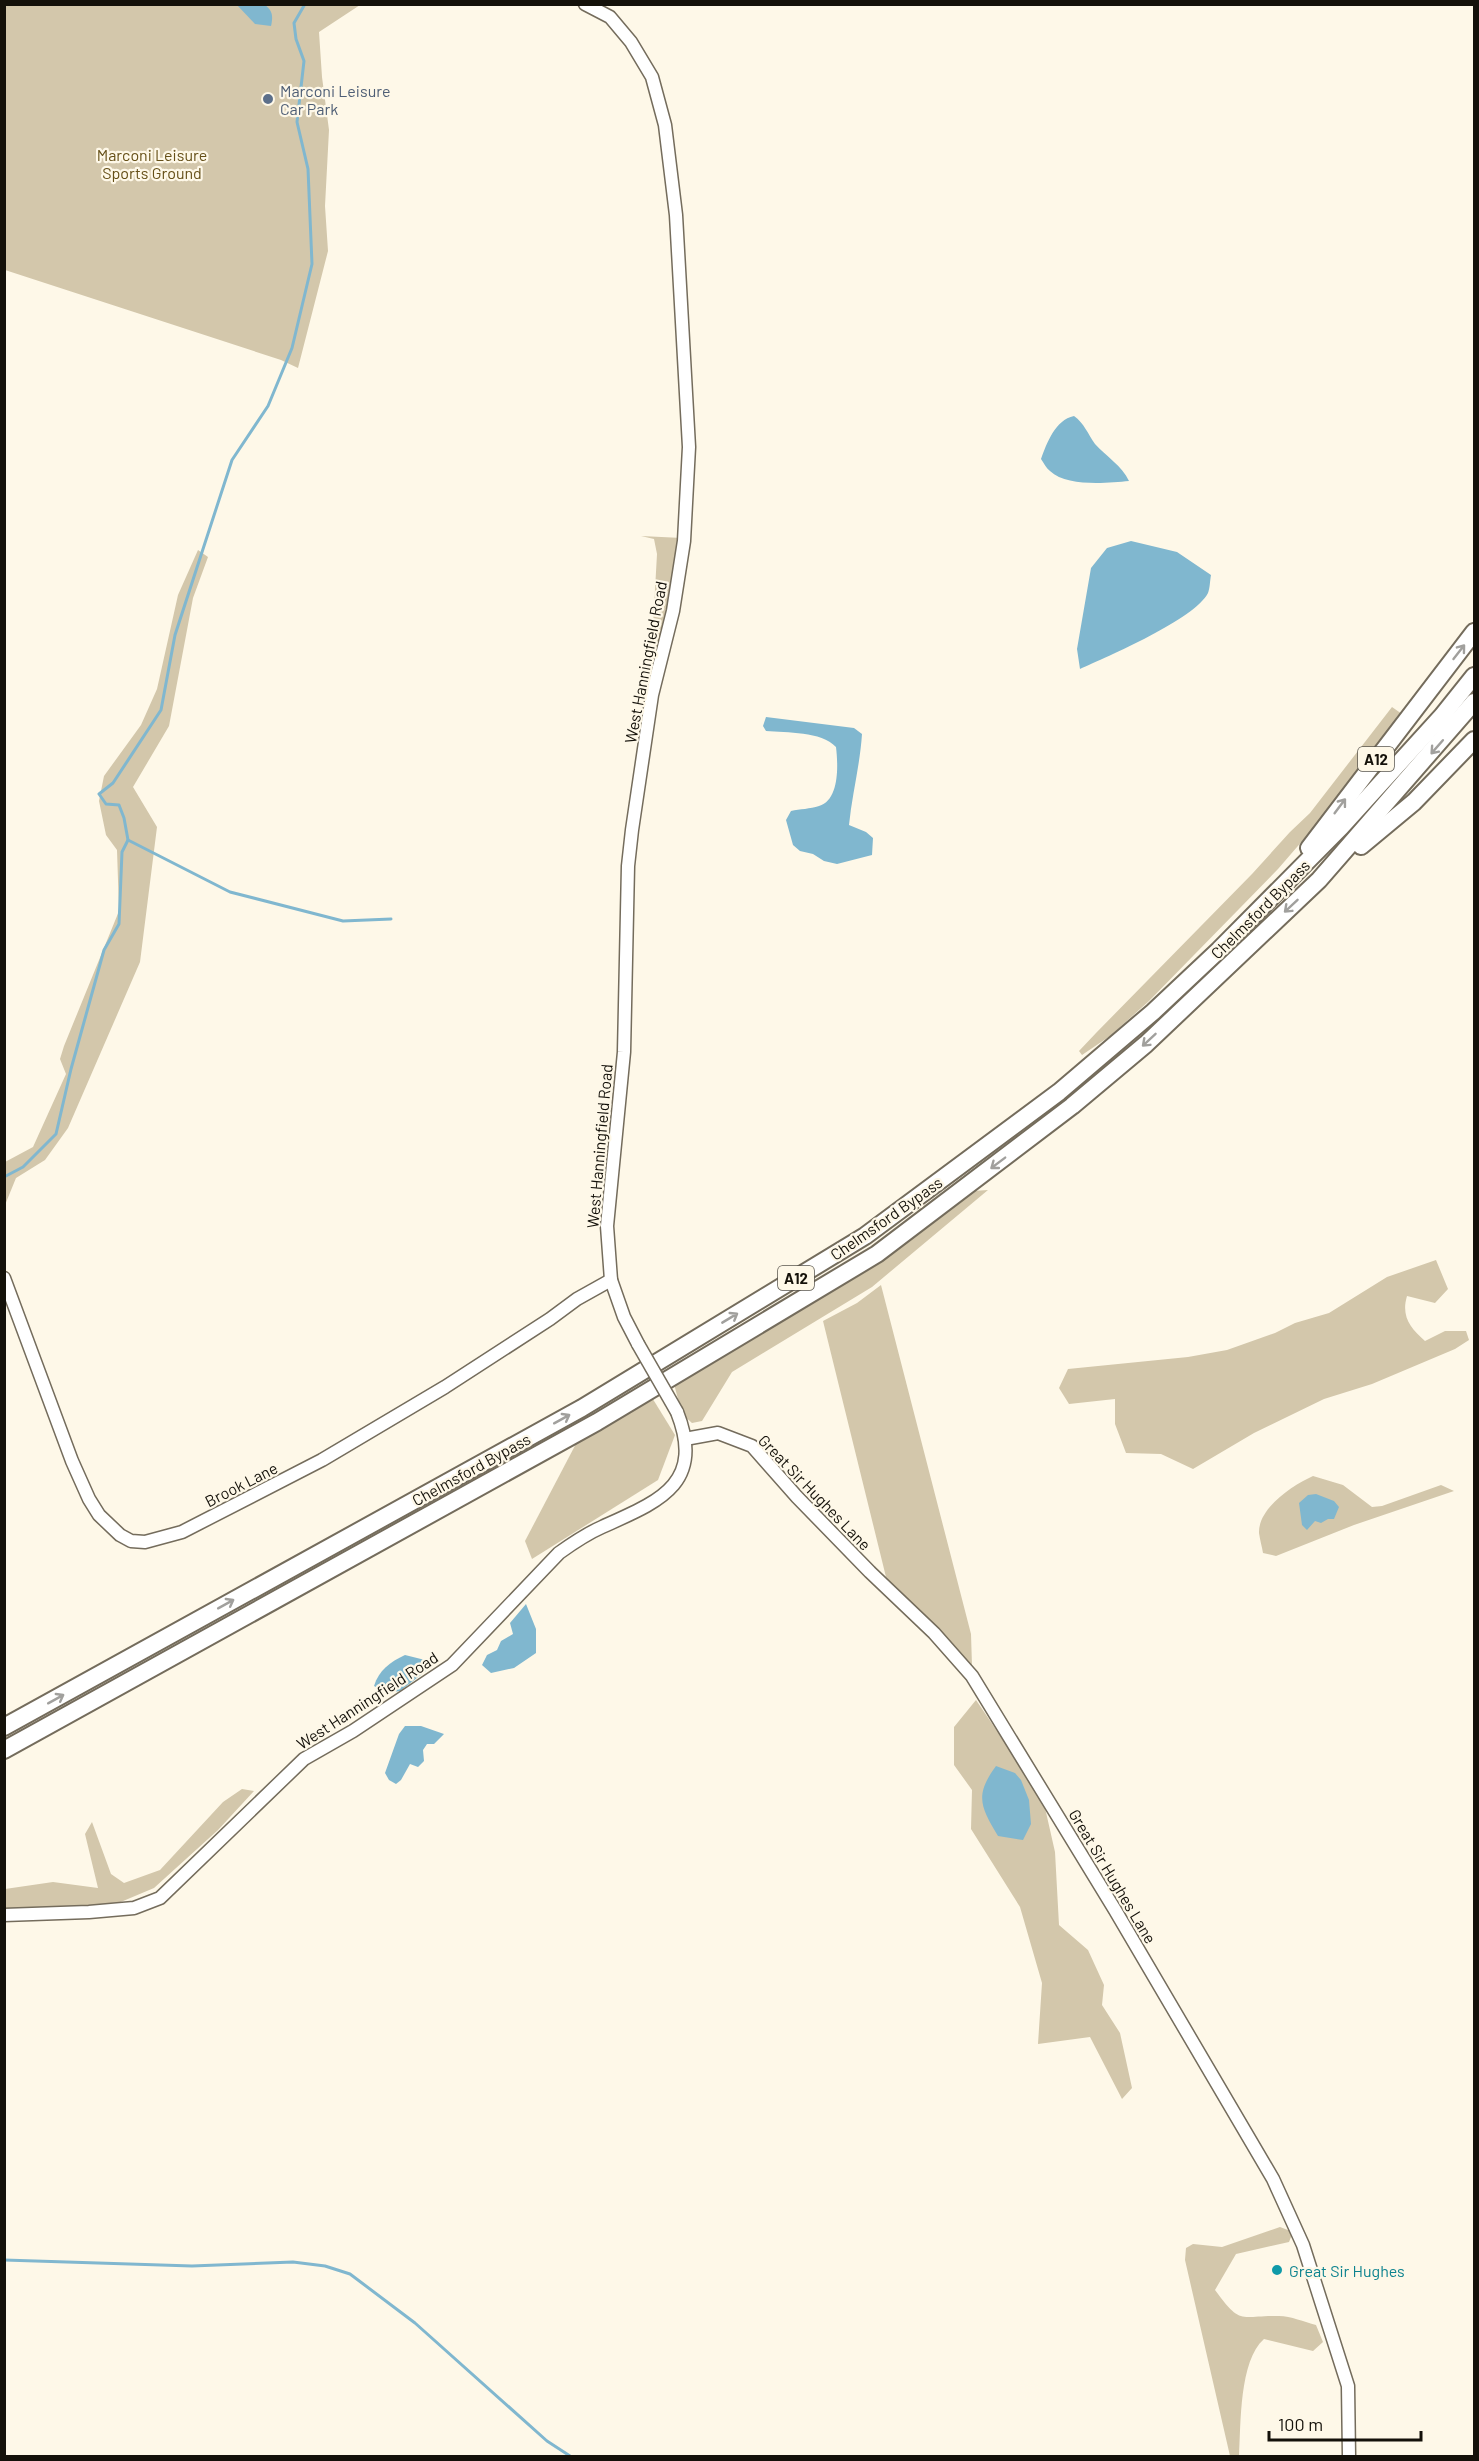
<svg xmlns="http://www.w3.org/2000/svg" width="1479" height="2461" viewBox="0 0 1479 2461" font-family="Barlow,sans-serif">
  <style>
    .green { fill: #d3c7ab }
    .water { fill: #80b7cf }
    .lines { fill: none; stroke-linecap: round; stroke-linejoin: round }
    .stream { stroke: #80b7cf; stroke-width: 3 }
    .minor-casing { stroke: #746c5c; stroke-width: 15 }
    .highway-casing { stroke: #746c5c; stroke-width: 20 }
    .minor { stroke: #fff; stroke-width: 12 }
    .highway { stroke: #fff; stroke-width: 16 }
    .minor-bridge-casing { stroke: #746c5c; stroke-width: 15; stroke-linecap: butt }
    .minor-bridge { stroke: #fff; stroke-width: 12 }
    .oneway { stroke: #a1a09d }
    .service-dot { fill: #5c6f8a; stroke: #fef8e8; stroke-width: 2 }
    .culture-dot { fill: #0f9aa8; stroke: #fef8e8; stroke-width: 2 }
    .labels { text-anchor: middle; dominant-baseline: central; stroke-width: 4.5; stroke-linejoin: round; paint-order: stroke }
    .shield { fill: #fef8e8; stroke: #5a564d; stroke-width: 1.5 }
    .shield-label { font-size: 15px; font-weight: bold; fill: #14110a }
    .service-label { font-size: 16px; fill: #4e5e75; stroke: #fef8e8; text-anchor: start }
    .park-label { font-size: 16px; fill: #654f17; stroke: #fef8e8 }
    .street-label { font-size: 16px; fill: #14110a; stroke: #fef8e8 }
    .culture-label { font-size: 16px; fill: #0d838f; stroke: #fef8e8; text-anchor: start }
  </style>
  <rect width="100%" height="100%" fill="#fef8e8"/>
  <g class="green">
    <path d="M4,5H360L319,32L322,77L329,130L325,206L328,251L298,368L281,360L5,270Z"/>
    <path d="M641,536L682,538C680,581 668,622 651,661L657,554L654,539Z"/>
    <path d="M198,550L208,557L193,598L169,726L133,787L157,827L140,962L68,1128L45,1160L16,1178L5,1205V1162L33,1147L66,1074L60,1059L64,1046L119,911L117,850L106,835L99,801L104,776L141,725L157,689L178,595Z"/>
    <path d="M1392,707L1402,714L1310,832L1278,869L1149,1001L1110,1036L1082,1055L1079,1051L1096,1033L1252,874L1290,832L1310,813Z"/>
    <path d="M988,1190L872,1287L732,1372L702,1421L692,1423L682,1414L674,1384L973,1191Z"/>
    <path d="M1436,1260L1448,1289L1435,1303L1407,1296C1401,1316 1410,1328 1425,1341L1445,1331H1466L1469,1340L1455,1349L1372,1384L1324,1399L1254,1433L1193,1469L1161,1454L1126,1453L1115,1424V1399L1069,1404L1059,1388L1068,1369L1188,1357L1227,1350L1275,1333L1295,1323L1329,1313L1387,1277Z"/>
    <path d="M881,1285L971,1634L972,1666L948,1650L886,1577L823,1321L857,1303Z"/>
    <path d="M651,1396L675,1435L658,1480L532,1559L525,1541L579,1438Z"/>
    <path d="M1313,1476L1343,1485L1372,1507L1382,1506L1441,1485L1454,1491L1354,1525L1276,1556L1263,1553C1262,1547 1260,1540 1259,1533C1258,1508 1293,1485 1313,1476Z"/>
    <path d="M976,1700L1043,1799L1055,1852L1059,1925L1088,1950L1104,1985L1102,2005L1120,2033L1132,2088L1122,2099L1090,2037L1038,2044L1042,1983L1020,1907L971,1829L972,1790L954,1765V1727Z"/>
    <path d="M242,1789L254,1791L218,1830L154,1888L116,1904L5,1909V1889L53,1882L98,1888L85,1834L92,1822L111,1874L124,1883L160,1870L223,1802Z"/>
    <path d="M1280,2227L1293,2232L1289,2242L1236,2254L1215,2290C1242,2327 1240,2315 1279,2316C1291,2316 1304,2322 1316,2325L1323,2342L1313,2351L1264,2339C1239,2361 1241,2424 1239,2456H1230L1185,2260L1186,2248L1193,2244L1222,2247Z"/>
  </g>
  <g class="water">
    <path d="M237,5H265C273,11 273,17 271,26L255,24Z"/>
    <path d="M1074,416C1084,423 1088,434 1095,444C1106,456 1122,466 1129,481C1107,483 1067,487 1050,471C1046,468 1044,463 1041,459C1047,443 1055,420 1074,416Z"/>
    <path d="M1131,541L1177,552L1211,575C1210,580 1210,588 1208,593C1195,619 1107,657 1080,669L1077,649L1091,568L1107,548Z"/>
    <path d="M766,717L854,728L862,734C860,765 852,795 849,825L866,832L873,838L872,855L837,864L824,861L813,854L800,851L793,845L786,820L791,811C800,809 810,809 819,806C840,800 838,764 836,747C821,731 787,733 766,731L763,726Z"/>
    <path d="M1316,1494L1334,1501L1339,1507L1334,1519H1328L1321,1523L1315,1521L1307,1530L1302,1525L1299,1503L1308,1495Z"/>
    <path d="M526,1604L536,1629V1653L514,1668L491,1673L482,1665L487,1655L497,1650L501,1641L513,1634L510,1623Z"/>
    <path d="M405,1655L429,1661L426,1671L400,1691L387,1693L374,1686C379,1670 390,1662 405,1655Z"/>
    <path d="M405,1726H421L444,1734L434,1744H427L423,1750L424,1761L418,1767L410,1764L401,1780L396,1784L389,1780L385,1773L399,1734Z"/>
    <path d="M996,1766L1015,1773L1021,1780L1029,1800L1031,1824L1023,1840L998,1836C981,1807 974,1796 996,1766Z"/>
  </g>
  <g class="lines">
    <g class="stream">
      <path d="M128,840L230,892L343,921L391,919"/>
      <path d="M4,1177L23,1167L56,1134L71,1069L104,950L119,924L122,852L128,840L124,818L119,805L106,804L99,794L113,783L161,710L175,635L232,460L268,406L292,348L312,264L308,169L297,122L304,61L296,39L294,23L305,4"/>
      <path d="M4,2260L192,2266L293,2262L325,2266L350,2274L415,2323L547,2441L570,2456"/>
    </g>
    <defs>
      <g id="minor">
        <path d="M585,4L610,17L631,42L652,77L665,125L676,215L689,447L684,541L673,611L652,695L632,830L628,866L624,1052L607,1226L611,1280L624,1317L638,1344"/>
        <path d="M4,1278L72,1461L89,1499L99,1515L120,1535L131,1541L145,1542L182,1532L322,1460L445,1387L550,1319L577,1299L611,1280"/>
        <path d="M685,1439L718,1433L752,1446L797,1497L870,1572L934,1633L972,1676L1115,1910L1273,2179L1303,2245L1348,2386L1349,2456"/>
        <path d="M4,1915L89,1912L134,1908L160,1898L304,1759L353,1731L452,1665L559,1553C573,1543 586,1534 602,1527C657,1502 706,1485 677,1412"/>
      </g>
      <g id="highway">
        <path d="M1361,846L1414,802L1474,740"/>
        <path d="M1309,848L1474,632"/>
        <path d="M4,1727L582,1408L865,1236L1059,1092L1153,1012L1219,950L1341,827L1442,716L1474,676"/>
        <path d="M4,1750L597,1422L877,1254L1072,1106L1146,1044L1319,880L1474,702"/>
      </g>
    </defs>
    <use href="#minor" class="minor-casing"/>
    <use href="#highway" class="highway-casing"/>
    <use href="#minor" class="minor"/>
    <use href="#highway" class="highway"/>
    <defs>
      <path id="minor-bridge" d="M638,1344L677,1412"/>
    </defs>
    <use href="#minor-bridge" class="minor-bridge-casing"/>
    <use href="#minor-bridge" class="minor-bridge"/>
  </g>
  <defs><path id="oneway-shaft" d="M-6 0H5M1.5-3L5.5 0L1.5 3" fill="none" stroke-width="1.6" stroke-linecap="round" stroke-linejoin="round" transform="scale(1.5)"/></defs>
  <g class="oneway">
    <use href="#oneway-shaft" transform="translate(1459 652) rotate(-52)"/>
    <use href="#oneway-shaft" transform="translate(1437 747) rotate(131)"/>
    <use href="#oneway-shaft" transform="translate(1340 806) rotate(-53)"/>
    <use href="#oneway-shaft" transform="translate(1291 906) rotate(137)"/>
    <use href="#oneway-shaft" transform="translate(1149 1040) rotate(137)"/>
    <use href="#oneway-shaft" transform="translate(998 1163) rotate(143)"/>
    <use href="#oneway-shaft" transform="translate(730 1318) rotate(-31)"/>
    <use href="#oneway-shaft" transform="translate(562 1419) rotate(-29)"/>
    <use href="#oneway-shaft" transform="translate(226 1604) rotate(-29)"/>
    <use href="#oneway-shaft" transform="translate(56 1699) rotate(-29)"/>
  </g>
  <circle class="service-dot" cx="268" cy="99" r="6"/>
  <circle class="culture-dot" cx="1277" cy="2270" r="6"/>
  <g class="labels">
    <g class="shield">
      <rect x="1358" y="747" width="36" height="24" rx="4.5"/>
      <rect x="778" y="1266" width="36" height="24" rx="4.5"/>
    </g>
    <g class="shield-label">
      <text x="1376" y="759">A12</text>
      <text x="796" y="1278">A12</text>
    </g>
    <g class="service-label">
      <text x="280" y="90">Marconi Leisure<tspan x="280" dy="18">Car Park</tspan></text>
    </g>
    <g class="park-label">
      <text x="152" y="154">Marconi Leisure<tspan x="152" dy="18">Sports Ground</tspan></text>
    </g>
    <g class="street-label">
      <text transform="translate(645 662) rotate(-79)">West Hanningfield Road</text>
      <text transform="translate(1260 909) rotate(-45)">Chelmsford Bypass</text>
      <text transform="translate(599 1146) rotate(-85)">West Hanningfield Road</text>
      <text transform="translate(886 1218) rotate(-35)">Chelmsford Bypass</text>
      <text transform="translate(471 1469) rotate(-29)">Chelmsford Bypass</text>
      <text transform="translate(241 1484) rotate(-27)">Brook Lane</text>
      <text transform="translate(815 1492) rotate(46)">Great Sir Hughes Lane</text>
      <text transform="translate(367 1700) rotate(-33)">West Hanningfield Road</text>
      <text transform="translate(1113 1876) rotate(59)">Great Sir Hughes Lane</text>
    </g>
    <g class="culture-label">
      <text x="1289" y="2270">Great Sir Hughes</text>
    </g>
  </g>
  <rect width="1479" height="2461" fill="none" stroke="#14110a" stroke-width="12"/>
  <path d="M1269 2431v9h152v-9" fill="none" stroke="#14110a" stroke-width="3"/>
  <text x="1278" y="2431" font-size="18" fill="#14110a" stroke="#fef8e8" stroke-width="4.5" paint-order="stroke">100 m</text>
</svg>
